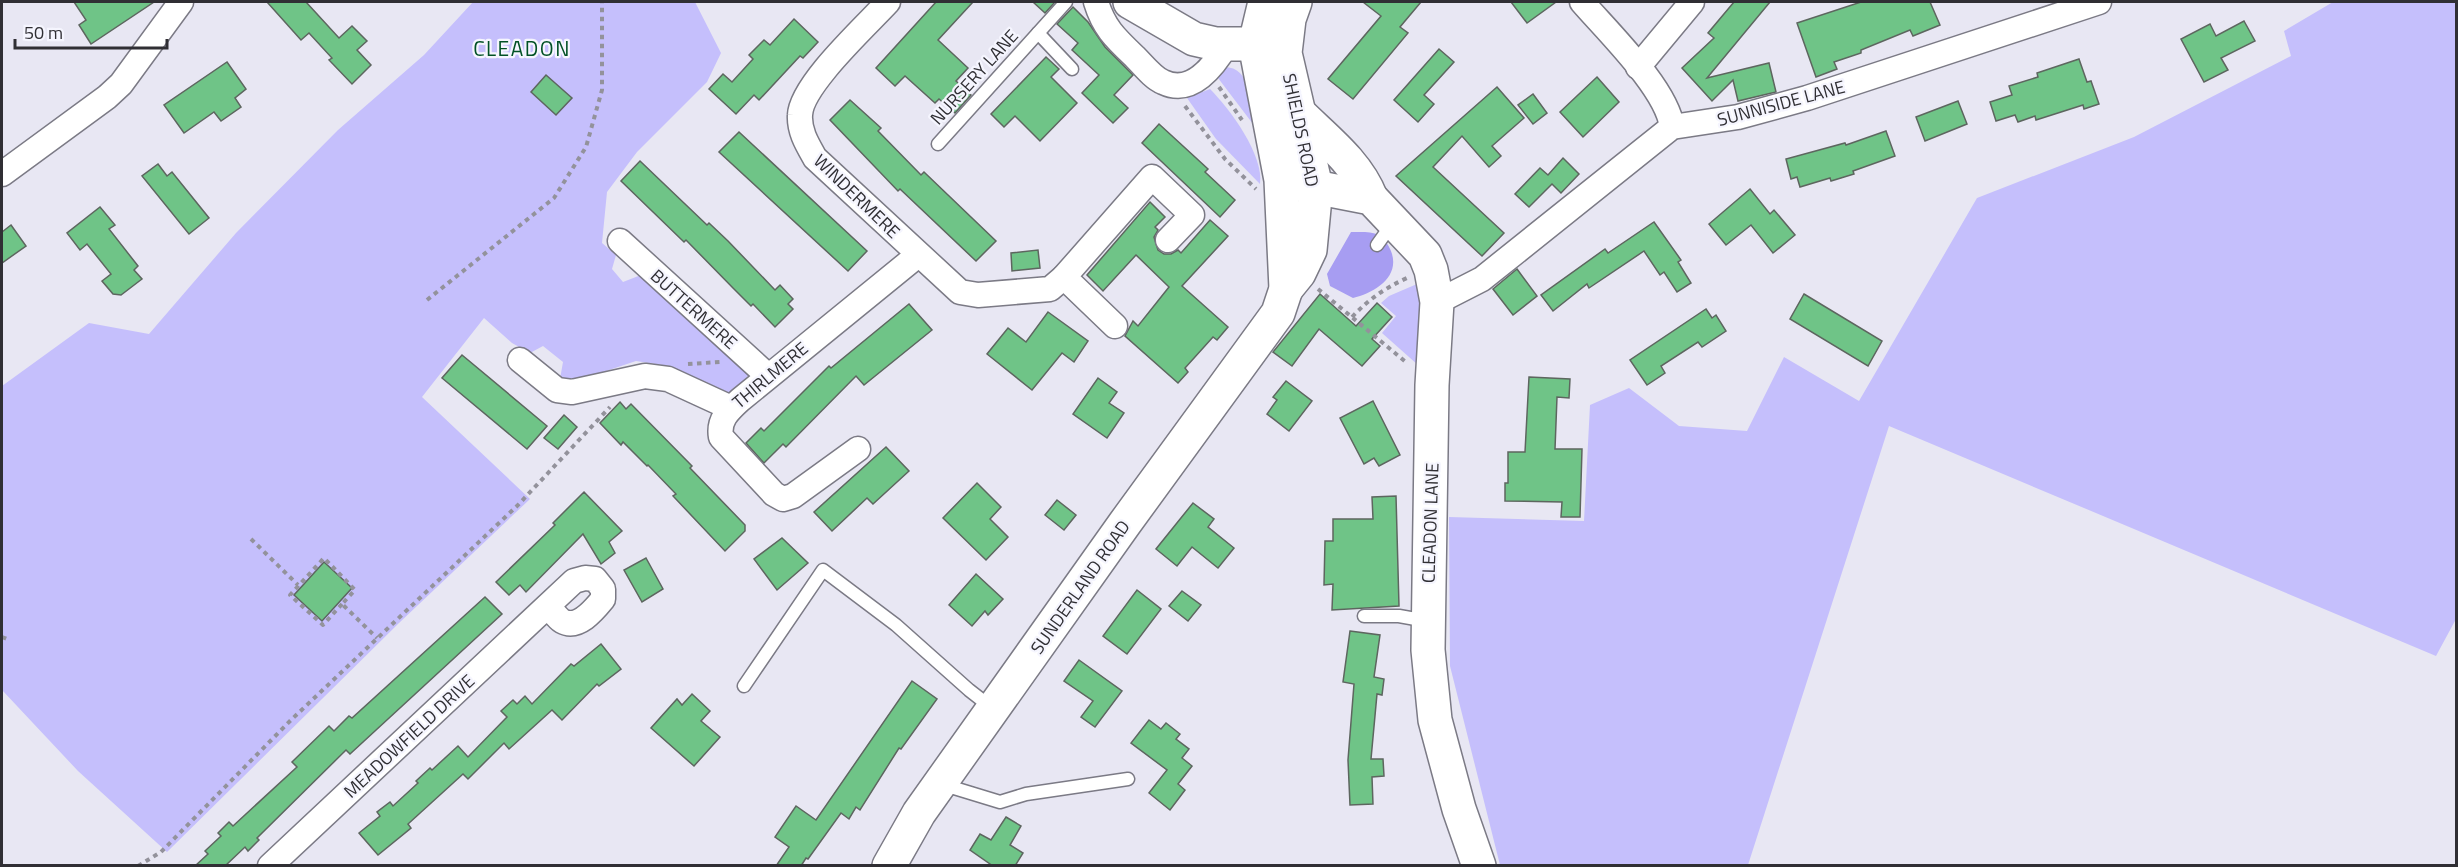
<svg xmlns="http://www.w3.org/2000/svg" width="2458" height="867" viewBox="0 0 2458 867" font-family="'Titillium Web',sans-serif">
  <style>
    .green { fill: #c5bffc }
    .water { fill: #a79df2 }
    .building { fill: #6fc487; stroke: #5d665f; stroke-width: 1.5 }
    .lines { fill: none; stroke-linecap: round; stroke-linejoin: round }
    .lane-casing { stroke: #7b7a85; stroke-width: 15 }
    .street-casing { stroke: #7b7a85; stroke-width: 27 }
    .secondary-casing { stroke: #7b7a85; stroke-width: 36 }
    .highway-casing { stroke: #7b7a85; stroke-width: 36 }
    .path { stroke: #93929b; stroke-width: 4; stroke-dasharray: 4.5 4.5; stroke-linecap: butt }
    .lane { stroke: #fff; stroke-width: 12 }
    .street { stroke: #fff; stroke-width: 24 }
    .secondary { stroke: #fff; stroke-width: 33 }
    .highway { stroke: #fff; stroke-width: 33 }
    .labels { text-anchor: middle; dominant-baseline: central; stroke-width: 4.5; stroke-linejoin: round; paint-order: stroke }
    .street-label { font-size: 18px; fill: #302f34; stroke: #f5f5fe }
    .quarter-label { font-size: 21px; letter-spacing: 1.5px; fill: #025126; stroke: #f5f5fe }
  </style>
  <rect width="100%" height="100%" fill="#e8e7f3"/>
  <g class="green">
    <path d="M473,2H695L721,53L707,82L637,152L607,192L602,243L616,255L612,269L623,282L641,275L751,373L730,393L669,366L636,361L579,380L560,379L563,362L543,346L530,353L512,343L484,318L422,397L530,499L399,623L167,852L78,771L2,690V386L89,323L149,334L236,233L338,130L424,55Z"/>
    <path d="M2333,2H2456V619L2436,656L1889,426L1748,865H1500L1450,666L1449,517L1584,521L1590,405L1629,388L1679,426L1747,431L1784,357L1859,401L1977,198L2134,137L2291,56L2284,31Z"/>
    <path d="M1224,67C1252,67 1250,103 1253,124L1218,78V73Z"/>
    <path d="M1210,89C1230,109 1264,155 1260,184L1216,139L1187,98Z"/>
    <path d="M1417,284C1423,310 1420,338 1418,365L1382,333L1396,316L1381,303L1389,296Z"/>
  </g>
  <path class="water" d="M1351,232C1359,232 1371,231 1379,235C1385,239 1390,247 1392,254C1399,278 1374,293 1353,298L1330,286L1327,274Z"/>
  <g class="building">
    <path d="M74,2H154L91,44L79,25L86,20Z"/>
    <path d="M267,2H306L339,38L352,26L367,41L357,50L371,65L352,84L329,60L332,58L309,33L301,40Z"/>
    <path d="M936,2H973L938,40L968,68L956,81L971,95L955,113L939,99L935,103L905,76L895,86L876,68Z"/>
    <path d="M1033,2H1055L1045,13Z"/>
    <path d="M1363,2H1421L1400,27L1408,33L1353,99L1328,79L1381,16Z"/>
    <path d="M1511,2H1556L1527,23Z"/>
    <path d="M1734,2H1770L1707,78L1769,63L1776,92L1738,101L1733,80L1712,101L1682,68L1714,38L1708,33Z"/>
    <path d="M1861,2H1930L1940,25L1913,36L1910,30L1861,50V53L1834,62L1837,69L1816,77L1797,23Z"/>
    <path d="M1073,7L1088,22L1105,47L1133,75L1114,95L1128,108L1113,123L1082,93L1099,75L1072,50L1078,43L1057,24Z"/>
    <path d="M794,19L818,42L803,58L800,56L759,100L754,95L736,114L709,89L723,74L732,82L753,59L749,55L764,40L770,45Z"/>
    <path d="M2244,21L2255,41L2221,58L2228,70L2204,82L2181,39L2210,24L2216,36Z"/>
    <path d="M1439,49L1454,62L1424,95L1434,104L1418,122L1394,100Z"/>
    <path d="M1046,57L1059,69L1051,77L1077,103L1040,141L1015,116L1004,127L991,114Z"/>
    <path d="M2079,59L2087,82L2091,81L2099,104L2084,109L2083,105L2036,120L2035,116L2018,122L2015,115L1996,121L1990,102L2012,95L2009,86L2038,77L2037,73Z"/>
    <path d="M227,62L246,89L235,98L241,107L221,121L214,112L184,133L164,105Z"/>
    <path d="M546,75L572,98L556,115L531,92Z"/>
    <path d="M1597,77L1619,102L1583,137L1560,112Z"/>
    <path d="M1497,87L1524,118L1492,146L1501,156L1489,167L1462,136L1433,167L1504,233L1482,256L1396,176Z"/>
    <path d="M1533,94L1547,113L1533,124L1518,105Z"/>
    <path d="M850,100L881,128L878,131L921,175L924,172L996,241L976,261L900,189L898,191L830,120Z"/>
    <path d="M1958,101L1967,124L1925,141L1916,117Z"/>
    <path d="M1159,124L1208,169L1205,172L1235,200L1220,217L1142,143Z"/>
    <path d="M1886,131L1895,156L1853,171L1854,174L1831,181L1830,178L1800,187L1797,177L1791,179L1786,159L1845,143L1846,145Z"/>
    <path d="M739,132L867,251L848,271L719,152Z"/>
    <path d="M1563,158L1579,174L1561,193L1552,184L1529,207L1515,194L1540,168L1548,175Z"/>
    <path d="M640,161L707,225L709,223L728,241L775,290L780,285L793,299L788,304L793,309L775,327L753,304L751,306L733,288L686,240L684,242L621,181Z"/>
    <path d="M158,164L167,176L172,172L209,218L189,234L142,176Z"/>
    <path d="M1750,189L1770,214L1774,210L1795,235L1773,253L1751,225L1726,245L1709,224Z"/>
    <path d="M1150,202L1165,217L1155,227L1158,230L1154,237L1158,250L1164,254H1171L1178,250L1181,253L1210,220L1228,236L1182,286L1228,327L1217,340L1213,337L1185,368L1188,372L1178,383L1125,336L1133,321L1138,326L1169,287L1136,255L1103,291L1087,275Z"/>
    <path d="M100,207L115,225L109,229L138,266L134,270L142,279L121,295L113,294L102,281L111,274L87,244L80,250L67,233Z"/>
    <path d="M1654,222L1681,260L1678,262L1691,283L1677,292L1664,272L1660,275L1644,251L1589,288L1587,284L1553,311L1541,295L1605,249L1608,253Z"/>
    <path d="M11,225L26,246L2,263V232Z"/>
    <path d="M1038,250L1040,268L1012,271L1011,253Z"/>
    <path d="M1517,269L1537,296L1513,315L1493,289Z"/>
    <path d="M1320,294L1356,326L1377,303L1392,317L1372,339L1380,346L1362,366L1319,329L1292,366L1273,352Z"/>
    <path d="M1804,294L1882,341L1868,366L1790,319Z"/>
    <path d="M909,304L932,330L864,385L856,376L786,447L783,444L764,463L746,443L761,428L764,431L829,366L831,368Z"/>
    <path d="M1706,309L1712,318L1716,315L1726,331L1702,347L1698,342L1661,366L1665,373L1647,385L1630,360Z"/>
    <path d="M1048,312L1088,341L1074,362L1062,353L1032,390L987,354L1008,328L1026,342Z"/>
    <path d="M462,355L547,426L527,449L442,378Z"/>
    <path d="M1529,377L1570,379L1569,398L1557,397L1555,449H1582L1580,517H1561L1562,502L1505,501V483H1508V452H1525Z"/>
    <path d="M1098,378L1117,392L1109,403L1124,413L1107,438L1073,414Z"/>
    <path d="M1286,381L1312,401L1289,431L1267,414L1277,400L1273,397Z"/>
    <path d="M1373,401L1400,455L1379,466L1374,458L1364,464L1340,418Z"/>
    <path d="M620,402L626,409L631,404L692,466L690,468L745,525V531L725,551L673,496L676,494L648,465L647,466L623,442L621,445L600,423Z"/>
    <path d="M564,415L577,427L558,449L544,438Z"/>
    <path d="M886,447L909,471L873,504L867,498L832,531L814,512Z"/>
    <path d="M977,483L1001,507L990,519L1008,537L986,560L943,518Z"/>
    <path d="M584,492L622,531L609,542L615,553L601,564L583,534L526,592L520,585L509,595L496,582L555,525L553,523Z"/>
    <path d="M1396,496L1399,606L1332,610L1333,584L1324,585L1325,541H1333V519H1373L1372,497Z"/>
    <path d="M1057,500L1076,515L1064,530L1045,515Z"/>
    <path d="M1193,503L1214,519L1208,527L1234,548L1218,568L1192,547L1177,566L1156,549Z"/>
    <path d="M782,538L808,563L777,590L754,559Z"/>
    <path d="M646,558L663,589L642,602L624,570Z"/>
    <path d="M324,562L352,588L322,621L294,595Z"/>
    <path d="M976,574L1003,599L988,615L985,611L972,626L949,605Z"/>
    <path d="M1137,590L1161,609L1127,654L1103,636Z"/>
    <path d="M1182,591L1201,605L1188,621L1169,606Z"/>
    <path d="M485,597L502,614L350,754L346,750L257,838L259,840L248,851L245,847L225,866H195L208,854L205,851L221,836L218,833L229,822L233,826L297,767L292,762L329,726L334,731L349,716L352,718Z"/>
    <path d="M1350,631L1380,635L1374,677L1384,679L1382,695L1377,694L1371,759H1383L1384,776L1372,777L1373,804L1350,805L1348,760L1354,684L1343,682Z"/>
    <path d="M601,644L621,669L599,686L597,684L562,720L552,710L509,749L504,743L468,779L463,774L408,824L411,828L378,855L359,833L380,816L377,812L390,802L393,806L418,783L416,781L430,768L432,770L458,746L468,757L507,717L501,711L513,700L517,704L525,696L532,704L571,664L574,666Z"/>
    <path d="M1079,660L1122,691L1095,727L1081,717L1093,701L1064,681Z"/>
    <path d="M912,681L937,699L901,749L899,748L860,810L856,807L849,819L841,813L808,859L806,858L801,866H776L789,847L775,837L796,806L816,820Z"/>
    <path d="M692,694L710,711L701,721L720,737L694,766L651,728L677,699L682,705Z"/>
    <path d="M1149,720L1161,729L1166,723L1180,734L1176,739L1189,749L1182,758L1192,766L1178,784L1185,790L1170,810L1149,793L1167,770L1131,743Z"/>
    <path d="M1006,817L1021,826L1010,845L1023,853L1015,866H993L970,850L980,834L991,840Z"/>
  </g>
  <g class="lines">
    <defs>
      <g id="lane">
        <path d="M1038,33L1072,69"/>
        <path d="M938,144L1066,2"/>
        <path d="M1377,245L1392,224"/>
        <path d="M1364,616H1399L1427,621"/>
        <path d="M744,686L823,570L896,625L969,690L992,708"/>
        <path d="M941,784L1000,802L1026,794L1128,779"/>
      </g>
      <g id="street">
        <path d="M888,2C867,25 801,85 800,115C799,131 807,144 815,158L960,292L978,295L1050,289L1064,277"/>
        <path d="M1096,2C1104,28 1115,38 1135,57C1143,65 1153,78 1163,82C1192,96 1214,66 1227,44"/>
        <path d="M1582,2C1608,32 1667,89 1672,127"/>
        <path d="M1638,67L1692,2"/>
        <path d="M2,174L107,97L121,84L181,2"/>
        <path d="M620,241L768,376"/>
        <path d="M1437,302L1482,279L1672,127L1738,117L1807,98L2099,2"/>
        <path d="M1115,326L1064,277L1152,177L1192,215L1168,240"/>
        <path d="M520,360L557,390L572,392L645,376L668,379L731,408"/>
        <path d="M858,449L793,496L783,499L774,494L721,437C718,420 728,411 740,400L918,255"/>
        <path d="M270,866L574,581L585,578L595,579L603,589V599C594,610 578,630 562,621C557,618 552,610 548,606"/>
      </g>
      <g id="secondary">
        <path d="M1130,2L1194,39L1216,44H1255L1281,52"/>
        <path d="M1298,112C1324,138 1357,162 1371,198"/>
        <path d="M1289,182L1371,198L1425,255L1431,270L1437,302L1432,385L1428,650L1435,720L1459,809L1479,866"/>
      </g>
      <g id="highway">
        <path d="M1286,289L1299,273L1310,250L1316,187L1285,53L1289,19L1295,2"/>
        <path d="M889,866L919,813L1125,523L1278,313L1286,289L1281,180L1255,44L1265,2"/>
      </g>
    </defs>
    <use href="#lane" class="lane-casing"/>
    <use href="#street" class="street-casing"/>
    <use href="#secondary" class="secondary-casing"/>
    <use href="#highway" class="highway-casing"/>
    <g class="path">
      <path d="M1219,87L1242,120"/>
      <path d="M1185,106L1225,159L1256,189"/>
      <path d="M1318,289L1407,363"/>
      <path d="M427,300L554,198L586,147L602,90V2"/>
      <path d="M1352,317C1369,299 1385,288 1407,278"/>
      <path d="M688,364L720,362"/>
      <path d="M251,539L298,585"/>
      <path d="M342,604L323,625L290,595L324,558L355,590L342,604L377,638"/>
      <path d="M2,637L7,639"/>
      <path d="M138,866L161,852L291,720L518,505L610,407"/>
    </g>
    <use href="#lane" class="lane"/>
    <use href="#street" class="street"/>
    <use href="#secondary" class="secondary"/>
    <use href="#highway" class="highway"/>
  </g>
  <g class="labels">
    <g class="street-label">
      <text transform="translate(974 77) rotate(-48)">NURSERY LANE</text>
      <text transform="translate(1781 103) rotate(-15)">SUNNISIDE LANE</text>
      <text transform="translate(1301 130) rotate(78)">SHIELDS ROAD</text>
      <text transform="translate(857 196) rotate(44)">WINDERMERE</text>
      <text transform="translate(694 309) rotate(42)">BUTTERMERE</text>
      <text transform="translate(770 375) rotate(-40)">THIRLMERE</text>
      <text transform="translate(1430 523) rotate(-88)">CLEADON LANE</text>
      <text transform="translate(1080 587) rotate(-55)">SUNDERLAND ROAD</text>
      <text transform="translate(409 736) rotate(-43)">MEADOWFIELD DRIVE</text>
    </g>
    <g class="quarter-label">
      <text x="522" y="48">CLEADON</text>
    </g>
  </g>
  <rect width="2458" height="867" fill="none" stroke="#302f34" stroke-width="6"/>
  <path d="M15 39v9h152v-9" fill="none" stroke="#302f34" stroke-width="3"/>
  <text x="24" y="39" font-size="18" fill="#302f34" stroke="#f5f5fe" stroke-width="4.5" paint-order="stroke">50 m</text>
</svg>
